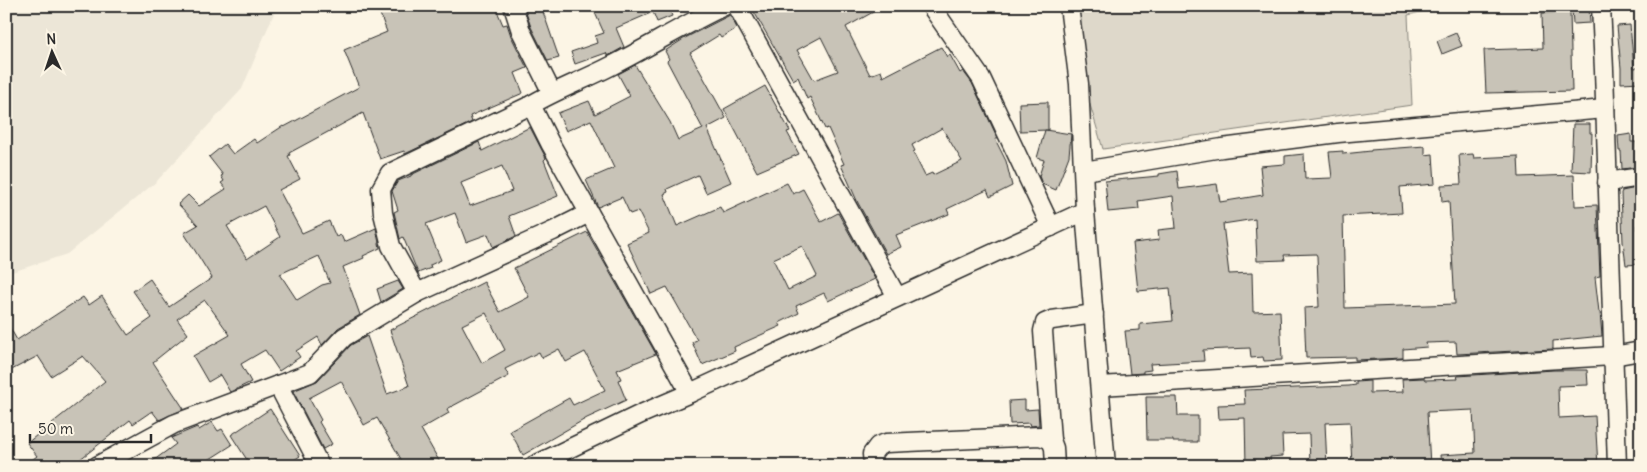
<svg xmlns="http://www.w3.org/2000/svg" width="1647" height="472" viewBox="0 0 1647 472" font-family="Delius,sans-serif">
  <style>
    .built { fill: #ece6d7 }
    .green { fill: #ded8ca; stroke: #84827a }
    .building { fill: #c8c3b7; stroke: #2b2b2b; fill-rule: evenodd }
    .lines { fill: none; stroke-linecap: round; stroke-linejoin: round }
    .minor-casing { stroke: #2b2b2b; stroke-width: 21 }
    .minor { stroke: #fcf5e5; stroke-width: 18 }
  </style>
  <rect width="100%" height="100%" fill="#fcf5e5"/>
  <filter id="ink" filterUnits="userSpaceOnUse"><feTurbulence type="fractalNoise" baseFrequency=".02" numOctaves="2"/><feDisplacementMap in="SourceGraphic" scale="10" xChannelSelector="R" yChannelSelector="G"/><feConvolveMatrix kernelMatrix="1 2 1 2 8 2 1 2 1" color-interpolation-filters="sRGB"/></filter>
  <g filter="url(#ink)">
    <path class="built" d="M6,6H277L242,89L156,182L67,254L6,274Z"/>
    <path class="green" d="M1061,6H1445L1408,15L1412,105L1103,149Z"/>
    <g class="building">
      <path d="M400,6H495L503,25L507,24L511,36L527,68L515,73L523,93L470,116L472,122L405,154L404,151L380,159L363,113L289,153L290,155L288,156L300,179L279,190L302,233L329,221L336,237L341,235L344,242L376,228L380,248L363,256L364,258L343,267L360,315L338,328L322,345L318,337L296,351L300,357L279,371L265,350L241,364L251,382L230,392L220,375L208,382L193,356L230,335L205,300L177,319L188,334L153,362L184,409L159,420L152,411L133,424L130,420L79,460L83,466H24L37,456L27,443L105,381L83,356L51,376L38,356L6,373V321L17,340L83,297L89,305L102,296L128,335L152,318L133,291L150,279L169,307L212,278L184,233L198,225L178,204L188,195L199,206L226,189L221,183L224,181L221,176L223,175L209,157L225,144L233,154L254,139L257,143L283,126L284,127L359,87L344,50L387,32L380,14ZM264,206L280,237L247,259L227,226ZM319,256L330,283L322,285L297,300L280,274Z"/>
      <path d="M532,6H541L559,58L548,61L531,27L525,10Z"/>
      <path d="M592,6H668L672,16L657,22L653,12L616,28L624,47L608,56L606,53L575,64L571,52L597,43L595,36L604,33Z"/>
      <path d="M760,6H884L846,27L870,75L881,71L883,77L941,47L947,57L950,55L960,73L963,71L972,83L998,139H995L1006,161L1012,186L990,197L987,190L947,209L949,214L896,235L901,247L886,254L858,203L841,165L844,164L828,128L825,129L810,97L807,99L798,77L793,80L753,10ZM821,37L838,71L814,80L797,50ZM942,128L962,161L933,175L932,173L925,176L913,152L915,151L912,145Z"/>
      <path d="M1589,7L1590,23L1573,24L1572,9Z"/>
      <path d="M1570,12L1572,91L1486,93L1484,50L1543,48L1542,13Z"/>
      <path d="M730,15L737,28L721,38L719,35L690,53L726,118L707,128L731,182L706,193L698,175L667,189L668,192L664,194L677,226L720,207L723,213L787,183L793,194L803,189L821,222L838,213L875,279L828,301L824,293L796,306L799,313L779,323L781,326L734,347L735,351L702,365L692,342L697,340L667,287L651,294L627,243L649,233L638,211L630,214L622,197L598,207L586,180L614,168L591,120L566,131L558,113L589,101L595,114L630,96L618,74L635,65L670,122L678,140L703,129L667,61L669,59L665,51L685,38ZM802,246L817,276L788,290L773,259Z"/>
      <path d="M1630,25L1634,68L1641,67V82L1621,83V68L1617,26Z"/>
      <path d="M1456,33L1462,46L1442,54L1437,41Z"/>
      <path d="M765,86L790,131L787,132L799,154L757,172L724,109Z"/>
      <path d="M1048,102V130L1020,131L1019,103Z"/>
      <path d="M1573,124H1590V133H1592L1591,172L1571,171Z"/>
      <path d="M530,127L546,158L544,160L558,196L509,216L516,236L493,247L488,234L466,242L455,213L426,224L441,260L430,265L431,268L418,273L403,237L400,239L394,212L398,210L392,191L398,181L411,176V175L479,142L482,151ZM502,166L512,191L470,206L461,183Z"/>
      <path d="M1045,130L1071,134L1069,156L1056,190L1042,184L1039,176L1044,160L1037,158Z"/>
      <path d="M1631,134V142H1636L1638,167L1622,169L1621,151H1619L1618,136Z"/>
      <path d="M1425,146V155L1433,154L1435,184L1400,187L1402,213L1343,216L1345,308L1455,304L1449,201L1442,202L1441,185L1461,184L1459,155L1473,154L1474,158L1518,156L1519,177L1574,175L1575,206L1597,205L1600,276L1595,277L1599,312H1600L1602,336L1553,341V349L1457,354L1456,342L1426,343L1427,347L1403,349V358L1355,360V357L1306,358L1304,308L1319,307L1317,256L1316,254L1284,255L1285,260L1257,261L1255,219L1223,224L1229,274L1252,273L1253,312L1280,311L1282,360L1264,361L1263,357L1251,358L1250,348L1203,350L1204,361L1150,364L1151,370L1143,371V373L1130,374L1125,331L1140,330V324L1173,321L1170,288L1138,291L1133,243L1159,240L1158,230L1176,228L1173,196L1138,201L1139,209L1108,212L1105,181L1159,176V174L1177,171L1179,189L1217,184L1220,202L1263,195L1260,166L1285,164V156L1304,154L1305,179L1332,178L1329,152L1343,151V154L1371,151V150Z"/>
      <path d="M1636,188L1638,233H1639L1641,264L1626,265L1623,242L1621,193L1622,191Z"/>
      <path d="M587,232L656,354L617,370L621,379L618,380L626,400L587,418L523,455L510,431L569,398L573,405L605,390L585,352L566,362L559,349L542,358L539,352L505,369L509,376L447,409L449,413L421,429L442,466H405L377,418L364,425L341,381L309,398L321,420L319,422L332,444L323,449L293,391L317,381L351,345L367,336L387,394L409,386L390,330L484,282L500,312L529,297L514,268ZM486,313L505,350L482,363L462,325Z"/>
      <path d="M398,281L403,289L381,302L377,289Z"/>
      <path d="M1554,370H1587L1588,385L1558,386L1559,418L1595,416L1598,466H1441L1440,455L1475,453L1473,410L1427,412L1430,466H1352L1350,422L1325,423L1327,466H1310L1309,434L1282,435L1283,456L1270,457L1271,466H1246L1245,418L1219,419L1218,405L1245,404L1244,390L1349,386L1356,385V382L1370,381V393L1403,392L1402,379L1424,378L1425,380L1458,379L1457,376Z"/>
      <path d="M1146,397H1177L1178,416H1198V442H1173V440H1147Z"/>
      <path d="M1025,400V410L1038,409L1039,425L1031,426L1030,423L1010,424L1009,401Z"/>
      <path d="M270,409L300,456L285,466H251L231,435Z"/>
      <path d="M212,422L218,431L222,429L232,445L199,466H146L176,444L171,438L197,427L199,430Z"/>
    </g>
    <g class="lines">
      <defs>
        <g id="minor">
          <path d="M513,6L521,31L552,93"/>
          <path d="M737,6L897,297"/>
          <path d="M931,6L981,78L1051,227"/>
          <path d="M1069,6L1079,84L1085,211L1106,466"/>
          <path d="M1601,6L1604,70L1617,466"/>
          <path d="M531,105L550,143L690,393"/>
          <path d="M1084,171L1222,148L1338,133L1605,109"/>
          <path d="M1607,182L1641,177"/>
          <path d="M417,293L391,246L383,213L381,189L390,173L531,105C556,90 584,80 611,66C649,47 685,24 724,6"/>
          <path d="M278,385L320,466"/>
          <path d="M1100,386L1613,356L1641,351"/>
          <path d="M97,466L174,424L310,373L344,337L417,293L553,231L589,213"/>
          <path d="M533,466L641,414L690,393L1085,211"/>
          <path d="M873,466L872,454L878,446L886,443L1040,436L1051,440"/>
          <path d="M1055,466L1054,448L1051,440L1043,331L1045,323L1052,320L1094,314"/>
        </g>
      </defs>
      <use href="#minor" class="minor-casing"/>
      <use href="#minor" class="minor"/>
    </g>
  </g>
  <rect width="1647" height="472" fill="none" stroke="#fcf5e5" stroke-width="25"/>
  <rect x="12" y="12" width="1622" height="447" fill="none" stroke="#2b2b2b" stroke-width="2" filter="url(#ink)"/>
  <g transform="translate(52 52) rotate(357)" stroke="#fcf5e5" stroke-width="4" paint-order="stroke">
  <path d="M0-4L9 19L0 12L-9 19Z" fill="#2b2b2b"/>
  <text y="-8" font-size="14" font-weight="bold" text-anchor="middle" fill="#2b2b2b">N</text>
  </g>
  <path d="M30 434v8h121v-8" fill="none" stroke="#2b2b2b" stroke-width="2.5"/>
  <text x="38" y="434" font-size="15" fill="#2b2b2b" stroke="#fcf5e5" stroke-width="4" paint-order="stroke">50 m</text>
</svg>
